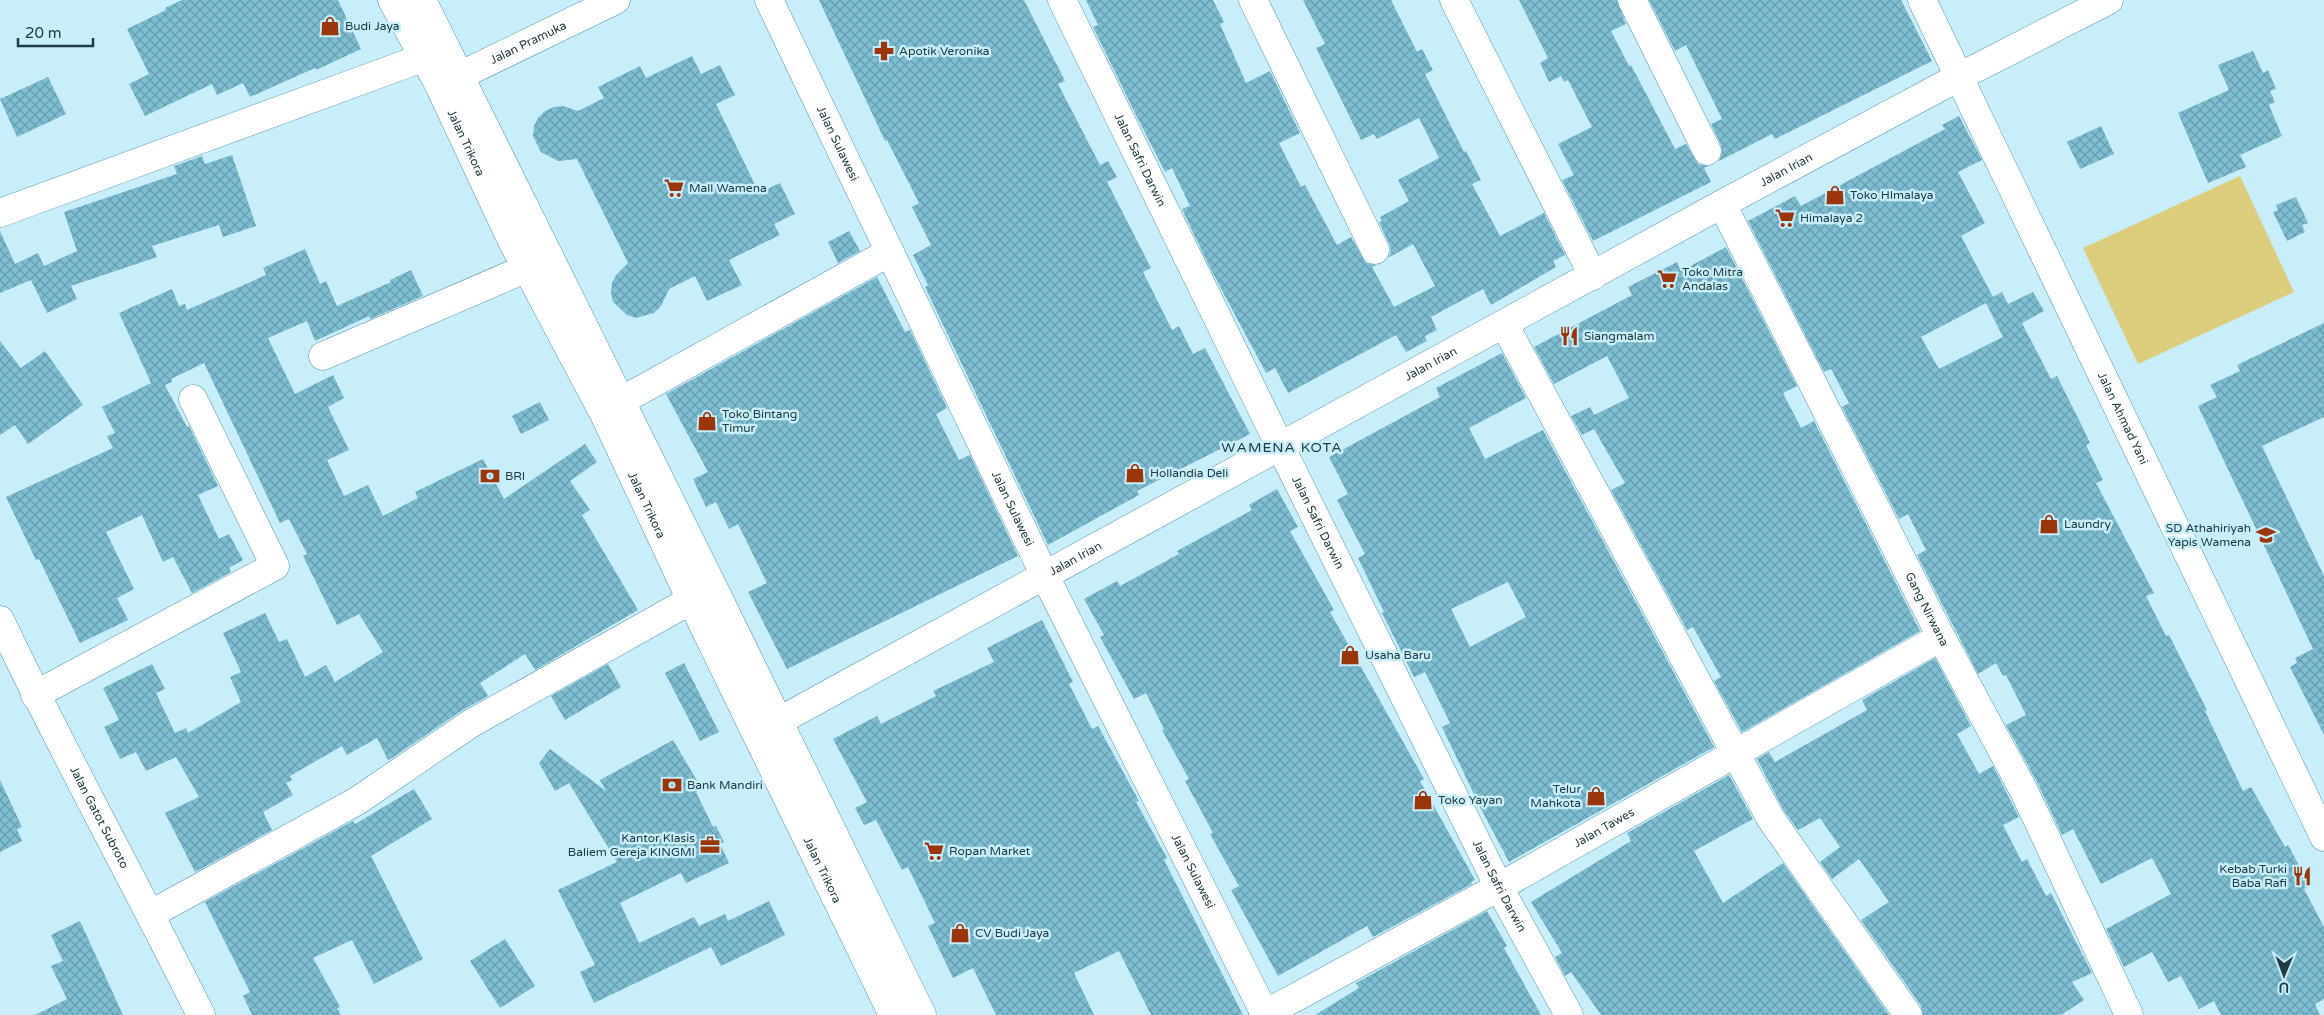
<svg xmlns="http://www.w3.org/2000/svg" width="2324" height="1015" viewBox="0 0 2324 1015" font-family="'Varela Round',sans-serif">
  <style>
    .green { fill: #dccd7d }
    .building { fill: url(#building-cross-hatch); fill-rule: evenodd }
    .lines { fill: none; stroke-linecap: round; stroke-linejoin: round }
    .minor-casing { stroke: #5696a9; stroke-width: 29 }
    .major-casing { stroke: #5696a9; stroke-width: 29 }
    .highway-casing { stroke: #5696a9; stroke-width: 29 }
    .minor { stroke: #fff; stroke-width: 28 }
    .major { stroke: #fff; stroke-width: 28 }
    .highway { stroke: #fff; stroke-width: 28 }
    .labels { text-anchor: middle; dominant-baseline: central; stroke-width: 5; stroke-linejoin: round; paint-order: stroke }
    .poi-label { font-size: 12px; fill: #203b43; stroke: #c8eefa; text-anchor: start }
    .street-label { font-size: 12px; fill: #203b43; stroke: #c8eefa }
    .neighbourhood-label { font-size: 14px; letter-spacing: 1px; fill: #203b43; stroke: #c8eefa }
  </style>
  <defs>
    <pattern id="building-cross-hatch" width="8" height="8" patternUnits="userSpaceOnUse" patternTransform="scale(1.25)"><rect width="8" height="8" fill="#7ebed2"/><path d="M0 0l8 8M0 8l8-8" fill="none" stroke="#679cac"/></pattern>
  </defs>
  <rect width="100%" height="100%" fill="#c8eefa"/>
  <path class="green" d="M2240,176L2294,292L2138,364L2083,248Z"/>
  <g class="building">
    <path d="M182,0H338L361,49L316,70L315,68L250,97L243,83L217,95L212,84L145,116L129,84L149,74L127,29L166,10L165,8Z"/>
    <path d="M819,0H1024L1065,81L1058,84L1100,165L1108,161L1117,177L1107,182L1151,268L1143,272L1172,330L1179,326L1193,354L1205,348L1250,434L1137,491L1139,495L1048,545L925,287L928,285L913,255L931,245L912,207L919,203L887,140L885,141Z"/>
    <path d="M1086,0H1213L1224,22L1220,24L1246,83L1270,71L1300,133L1279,143L1301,187L1305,185L1337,245L1351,237L1366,263L1376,265L1372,267L1394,307L1435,286L1413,244L1388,258L1391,251L1389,244L1379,222L1382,221L1380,217L1409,201L1398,180L1439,158L1419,118L1377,139L1374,134L1361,140L1316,48L1325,44L1303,0H1391L1417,52L1422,49L1433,70L1425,74L1464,152L1466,151L1481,180L1472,184L1500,236L1544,213L1565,255L1553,261L1556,267L1491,305L1483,289L1431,317L1437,330L1425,336L1427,341L1406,352L1396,335L1288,393L1275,368L1266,373L1209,266L1182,209L1190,206L1172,168L1165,172L1136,115L1093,27L1098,25Z"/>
    <path d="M1519,0H1617L1626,24L1611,31L1629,66L1631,65L1675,149L1686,144L1698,164L1708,166L1704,168L1711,182L1593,241L1562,180L1574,175L1558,144L1592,127L1568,80L1564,82L1561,76L1549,82L1540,63L1548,58Z"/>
    <path d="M1649,0H1901L1932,61L1775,139L1772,134L1719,161L1722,152L1721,145L1711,124L1722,119L1686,45L1675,51Z"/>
    <path d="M2253,51L2263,73L2268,70L2276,89L2270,91L2275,102L2269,105L2282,136L2240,155L2246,167L2208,183L2178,113L2229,90L2218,65Z"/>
    <path d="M692,56L701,74L720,65L735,95L716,104L759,193L780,183L795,214L774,224L780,235L729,260L742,285L707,301L695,276L669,289L661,306L654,313L636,318L627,315L613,302L611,293L612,283L616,275L628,263L577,159L558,161L541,152L533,136L534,126L538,118L545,111L554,107L563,106L578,111L604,98L598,87L640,66L646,78Z"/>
    <path d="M48,77L66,114L17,137L0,99Z"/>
    <path d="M1959,116L1982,160L1958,172L1985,223L1961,236L1993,297L2002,292L2008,304L2033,292L2044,311L2022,323L2051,379L2057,376L2081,424L2090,443L2086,445L2103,480L2096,483L2154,593L2146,596L2166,636L2169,635L2207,710L2205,711L2243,791L2251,787L2285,847L2288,845L2310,886L2304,889L2324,927V999L2315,1004L2320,1015H2221L2214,1001L2199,1009L2181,976L2168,982L2152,952L2124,967L2106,929L2171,894L2152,858L2101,884L2073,829L2062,835L2038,784L2006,725L2026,715L2006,675L2003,676L1996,663L1978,674L1917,555L1926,550L1908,514L1899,519L1842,407L1849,403L1831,369L1824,372L1748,221L1795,196L1801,206L1945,129L1942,125ZM1986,303L2003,337L1939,369L1921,337Z"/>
    <path d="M2101,126L2114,154L2080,169L2067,142Z"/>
    <path d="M232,155L256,226L223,237L219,225L152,246L157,257L71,286L77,299L47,313L31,280L0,293V231L15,264L38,253L44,266L77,251L64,212L177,174L174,166L202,156L205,164Z"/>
    <path d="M2296,197L2308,223L2302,225L2305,232L2287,241L2273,212L2278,210L2276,205Z"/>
    <path d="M849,231L860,251L838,263L828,242Z"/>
    <path d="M1726,247L1797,386L1783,393L1801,428L1814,421L1920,631L1742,732L1714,681L1721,677L1693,627L1687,630L1611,490L1625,483L1594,429L1582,435L1571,416L1590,407L1594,415L1629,398L1607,356L1554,384L1534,347L1632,295L1628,287L1677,262L1681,271Z"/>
    <path d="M305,249L320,284L326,281L337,306L391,282L390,280L411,270L423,296L370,319L369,316L315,341L307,321L268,338L295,394L333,375L344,398L328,407L349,450L327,460L344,496L368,485L383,516L418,498L415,492L483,459L504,499L585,444L597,462L570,481L590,510L582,515L638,610L535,670L525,654L480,683L488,696L461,711L392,758L388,760L377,738L347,755L342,746L290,776L292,780L286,783L293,795L263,812L272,830L195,872L165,813L199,797L176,757L146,771L136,752L120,759L104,727L119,720L103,688L152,664L165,689L156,693L175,733L186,728L188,733L241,702L230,677L241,672L223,633L265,613L279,642L287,639L305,677L326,665L335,682L383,652L359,614L337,625L303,556L307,554L289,519L280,523L204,363L171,379L172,382L165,385L187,427L189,426L218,486L198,495L219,539L229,534L243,560L229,568L231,572L192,593L173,557L163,562L142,515L106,532L134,589L117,598L128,620L80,643L39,559L36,560L6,497L113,448L107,436L115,433L102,407L151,383L119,313L172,289L179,306L185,304L187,310L266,275L263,268Z"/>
    <path d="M877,277L905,332L910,330L947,408L936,414L959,460L970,455L1018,556L787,669L748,592L767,583L738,524L729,529L716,502L706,507L693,479L708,472L666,394Z"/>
    <path d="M2324,323V417L2262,446L2324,576V735L2290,667L2297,663L2295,658L2313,649L2198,406L2217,397L2210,385L2240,371L2237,365Z"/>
    <path d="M0,341L21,368L45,351L83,405L28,444L15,425L0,435Z"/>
    <path d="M1502,353L1526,398L1469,428L1485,459L1543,430L1714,747L1509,862L1481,809L1442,727L1450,723L1425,672L1414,677L1382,613L1384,612L1358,558L1365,554L1337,500L1348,494L1329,457L1440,397L1436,388ZM1508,582L1526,617L1470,647L1451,609Z"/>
    <path d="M540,402L549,420L521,434L512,416Z"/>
    <path d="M1277,489L1298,527L1290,531L1334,610L1330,612L1424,779L1420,781L1475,880L1471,882L1472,884L1373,937L1367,926L1278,976L1231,890L1239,886L1210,834L1213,833L1185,781L1189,779L1162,730L1164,729L1146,693L1134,699L1100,637L1104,635L1084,599L1117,581L1120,586L1179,554L1177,551L1252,510L1249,505Z"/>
    <path d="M1042,620L1073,682L1069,684L1092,729L1098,726L1139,801L1136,802L1167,858L1164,860L1243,1015H1151L1119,951L1074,973L1094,1015H996L973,968L953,978L928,926L935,923L908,867L902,870L876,820L864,825L855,808L867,802L833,739L877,716L881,724L936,696L933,691L994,662L987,648Z"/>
    <path d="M1935,658L1971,726L1957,734L1979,774L1993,766L2019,817L2003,825L2022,862L2027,859L2046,896L2051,893L2092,973L2072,982L2084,1000L2061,1015H1923L1921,1006L1861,920L1889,902L1859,859L1832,879L1820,862L1840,847L1820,818L1798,830L1784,811L1757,759L1769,752L1775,762L1867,710L1862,700Z"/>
    <path d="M684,663L719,732L700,741L665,673Z"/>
    <path d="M608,664L621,687L565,720L551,696Z"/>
    <path d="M673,740L702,789L696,792L713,827L716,826L724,842L720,844L729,863L686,883L681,873L620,903L639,943L694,917L699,926L725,914L728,921L769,901L785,935L721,966L711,947L594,1003L580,972L595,965L558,890L617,862L569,783L555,791L539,763L550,749L606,791L600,780Z"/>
    <path d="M1729,775L1753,819L1694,851L1723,903L1783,863L1889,1015H1601L1571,972L1565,976L1555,957L1562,953L1531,902L1631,841L1627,833Z"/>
    <path d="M0,780L22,827L17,829L22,841L0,852Z"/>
    <path d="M414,789L432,819L371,856L423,959L374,984L352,940L313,958L340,1007L337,1008L341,1015H252L243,996L250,992L205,902L353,821L355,824Z"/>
    <path d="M1487,911L1507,946L1504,948L1541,1015H1315L1359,988L1356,983Z"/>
    <path d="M80,921L123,1015H35L67,999L51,966L63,961L51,935Z"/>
    <path d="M505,939L535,986L500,1008L470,961Z"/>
  </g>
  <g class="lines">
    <defs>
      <g id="minor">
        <path id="s1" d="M769,0L1044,574L1265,1014"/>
        <path id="s2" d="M1062,0L1280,446L1499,887L1569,1015"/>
        <path d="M1253,0L1375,250"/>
        <path d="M1454,0L1593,276"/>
        <path d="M1632,0L1707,151"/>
        <path id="s3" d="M438,83L459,76L616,0"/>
        <path id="s4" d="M1722,204L1941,637L2024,791L2129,1015"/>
        <path d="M0,213L425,57"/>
        <path d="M1504,324L1771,819L1908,1015"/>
        <path d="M323,356L548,259"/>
        <path d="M621,401L890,252"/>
        <path id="s5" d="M0,620C63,753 135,882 201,1015"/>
        <path d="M35,695L275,566L193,399"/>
        <path d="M151,914L357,801L470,724L691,600"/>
        <path id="s6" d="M1263,1015L1499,887L1941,637"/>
      </g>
      <g id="major">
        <path id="s7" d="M1922,0L2324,837"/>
        <path id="s8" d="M759,732L1722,204L1959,77L2109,0"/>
      </g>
      <g id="highway">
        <path id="s9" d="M392,0L438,83L512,241L605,416L691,600L893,1015"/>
        <path d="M422,0L714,589L922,1015"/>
      </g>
    </defs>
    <use href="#minor" class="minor-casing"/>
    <use href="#major" class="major-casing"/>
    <use href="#highway" class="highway-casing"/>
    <use href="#minor" class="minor"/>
    <use href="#major" class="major"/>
    <use href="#highway" class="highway"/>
  </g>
  <defs>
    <symbol id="shop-bare" viewBox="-9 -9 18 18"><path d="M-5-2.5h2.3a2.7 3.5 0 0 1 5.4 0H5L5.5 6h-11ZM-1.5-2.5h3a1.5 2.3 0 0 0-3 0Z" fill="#9b350c" stroke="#c8eefa" stroke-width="2.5" paint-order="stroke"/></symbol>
    <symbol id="pharmacy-bare" viewBox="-9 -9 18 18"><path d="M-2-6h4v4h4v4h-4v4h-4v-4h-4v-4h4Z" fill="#9b350c" stroke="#c8eefa" stroke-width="2.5" paint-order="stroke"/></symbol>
    <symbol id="supermarket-bare" viewBox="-9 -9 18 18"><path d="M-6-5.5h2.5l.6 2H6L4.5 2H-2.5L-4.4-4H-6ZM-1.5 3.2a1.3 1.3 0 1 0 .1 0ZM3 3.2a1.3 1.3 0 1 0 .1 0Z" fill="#9b350c" stroke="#c8eefa" stroke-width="2.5" paint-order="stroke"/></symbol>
    <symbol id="restaurant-bare" viewBox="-9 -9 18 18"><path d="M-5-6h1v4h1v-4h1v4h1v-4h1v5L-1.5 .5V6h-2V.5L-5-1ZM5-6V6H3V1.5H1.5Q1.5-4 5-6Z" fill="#9b350c" stroke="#c8eefa" stroke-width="2.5" paint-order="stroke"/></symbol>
    <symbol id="bank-bare" viewBox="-9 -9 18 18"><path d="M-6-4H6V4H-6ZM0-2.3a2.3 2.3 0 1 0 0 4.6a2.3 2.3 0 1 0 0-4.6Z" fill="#9b350c" stroke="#c8eefa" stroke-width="2.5" paint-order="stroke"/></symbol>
    <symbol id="school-bare" viewBox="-9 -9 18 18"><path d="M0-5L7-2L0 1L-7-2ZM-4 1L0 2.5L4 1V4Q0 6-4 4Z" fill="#9b350c" stroke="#c8eefa" stroke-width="2.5" paint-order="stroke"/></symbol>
    <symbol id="office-bare" viewBox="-9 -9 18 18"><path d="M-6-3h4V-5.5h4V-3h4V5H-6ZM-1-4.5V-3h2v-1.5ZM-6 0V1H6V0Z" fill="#9b350c" stroke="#c8eefa" stroke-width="2.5" paint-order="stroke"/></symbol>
  </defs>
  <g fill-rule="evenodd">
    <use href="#shop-bare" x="316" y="12" width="28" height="28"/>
    <use href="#pharmacy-bare" x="870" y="37" width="28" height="28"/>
    <use href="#supermarket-bare" x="660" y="174" width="28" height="28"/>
    <use href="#shop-bare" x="1821" y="181" width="28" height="28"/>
    <use href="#supermarket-bare" x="1771" y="204" width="28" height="28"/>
    <use href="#supermarket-bare" x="1653" y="265" width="28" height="28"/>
    <use href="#restaurant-bare" x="1555" y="322" width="28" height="28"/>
    <use href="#shop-bare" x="693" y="407" width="28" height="28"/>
    <use href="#shop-bare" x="1121" y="459" width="28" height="28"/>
    <use href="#bank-bare" x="476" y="462" width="28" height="28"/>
    <use href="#shop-bare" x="2035" y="510" width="28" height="28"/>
    <use href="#school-bare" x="2252" y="521" width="28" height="28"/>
    <use href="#shop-bare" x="1336" y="641" width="28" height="28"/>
    <use href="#bank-bare" x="658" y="771" width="28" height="28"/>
    <use href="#shop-bare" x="1582" y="782" width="28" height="28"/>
    <use href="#shop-bare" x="1409" y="786" width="28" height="28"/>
    <use href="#office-bare" x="696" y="831" width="28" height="28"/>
    <use href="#supermarket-bare" x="920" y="837" width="28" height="28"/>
    <use href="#restaurant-bare" x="2288" y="862" width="28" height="28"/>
    <use href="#shop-bare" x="946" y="919" width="28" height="28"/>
  </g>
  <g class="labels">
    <g class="poi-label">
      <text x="345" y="26">Budi Jaya</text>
      <text x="899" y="51">Apotik Veronika</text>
      <text x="689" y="188">Mall Wamena</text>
      <text x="1850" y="195">Toko HImalaya</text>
      <text x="1800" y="218">Himalaya 2</text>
      <text x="1682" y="272">Toko Mitra<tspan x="1682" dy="14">Andalas</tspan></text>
      <text x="1584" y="336">Siangmalam</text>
      <text x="722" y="414">Toko Bintang<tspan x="722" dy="14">Timur</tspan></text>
      <text x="1150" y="473">Hollandia Deli</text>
      <text x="505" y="476">BRI</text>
      <text x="2064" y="524">Laundry</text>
      <text x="2251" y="528" text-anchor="end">SD Athahiriyah<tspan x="2251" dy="14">Yapis Wamena</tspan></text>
      <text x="1365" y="655">Usaha Baru</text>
      <text x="687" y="785">Bank Mandiri</text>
      <text x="1581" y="789" text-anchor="end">Telur<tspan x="1581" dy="14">Mahkota</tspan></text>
      <text x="1438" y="800">Toko Yayan</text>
      <text x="695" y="838" text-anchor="end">Kantor Klasis<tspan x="695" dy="14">Baliem Gereja KINGMI</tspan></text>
      <text x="949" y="851">Ropan Market</text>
      <text x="2287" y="869" text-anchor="end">Kebab Turki<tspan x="2287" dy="14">Baba Rafi</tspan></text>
      <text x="975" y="933">CV Budi Jaya</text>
    </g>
    <g class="street-label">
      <text stroke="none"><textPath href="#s3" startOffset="99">Jalan Pramuka</textPath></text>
      <text stroke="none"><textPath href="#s9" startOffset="161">Jalan Trikora</textPath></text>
      <text stroke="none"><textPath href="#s1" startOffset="159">Jalan Sulawesi</textPath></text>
      <text stroke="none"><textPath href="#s2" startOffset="178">Jalan Safri Darwin</textPath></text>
      <text stroke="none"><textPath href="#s8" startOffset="1171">Jalan Irian</textPath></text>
      <text stroke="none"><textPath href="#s8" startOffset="766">Jalan Irian</textPath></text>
      <text stroke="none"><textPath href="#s7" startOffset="464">Jalan Ahmad Yani</textPath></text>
      <text stroke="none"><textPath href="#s9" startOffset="566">Jalan Trikora</textPath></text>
      <text stroke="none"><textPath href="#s1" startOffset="564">Jalan Sulawesi</textPath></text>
      <text stroke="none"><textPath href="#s2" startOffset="582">Jalan Safri Darwin</textPath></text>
      <text stroke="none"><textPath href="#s8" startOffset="361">Jalan Irian</textPath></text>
      <text stroke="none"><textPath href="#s4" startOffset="454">Gang Nirwana</textPath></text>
      <text stroke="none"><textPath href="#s5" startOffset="221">Jalan Gatot Subroto</textPath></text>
      <text stroke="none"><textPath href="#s6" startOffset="389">Jalan Tawes</textPath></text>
      <text stroke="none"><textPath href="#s9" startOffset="971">Jalan Trikora</textPath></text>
      <text stroke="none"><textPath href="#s1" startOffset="969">Jalan Sulawesi</textPath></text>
      <text stroke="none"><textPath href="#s2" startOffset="988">Jalan Safri Darwin</textPath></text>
    </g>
    <g class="neighbourhood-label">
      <text x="1282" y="447">WAMENA KOTA</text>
    </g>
  </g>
  <g transform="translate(2284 975) rotate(181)" stroke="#c8eefa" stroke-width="4" paint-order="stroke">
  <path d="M0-4L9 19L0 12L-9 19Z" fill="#203b43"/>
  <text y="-8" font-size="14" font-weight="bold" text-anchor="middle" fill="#203b43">U</text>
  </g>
  <path d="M18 38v8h75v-8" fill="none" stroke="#203b43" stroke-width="2.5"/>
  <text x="25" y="38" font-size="15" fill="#203b43" stroke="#c8eefa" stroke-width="4" paint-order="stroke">20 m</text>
</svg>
